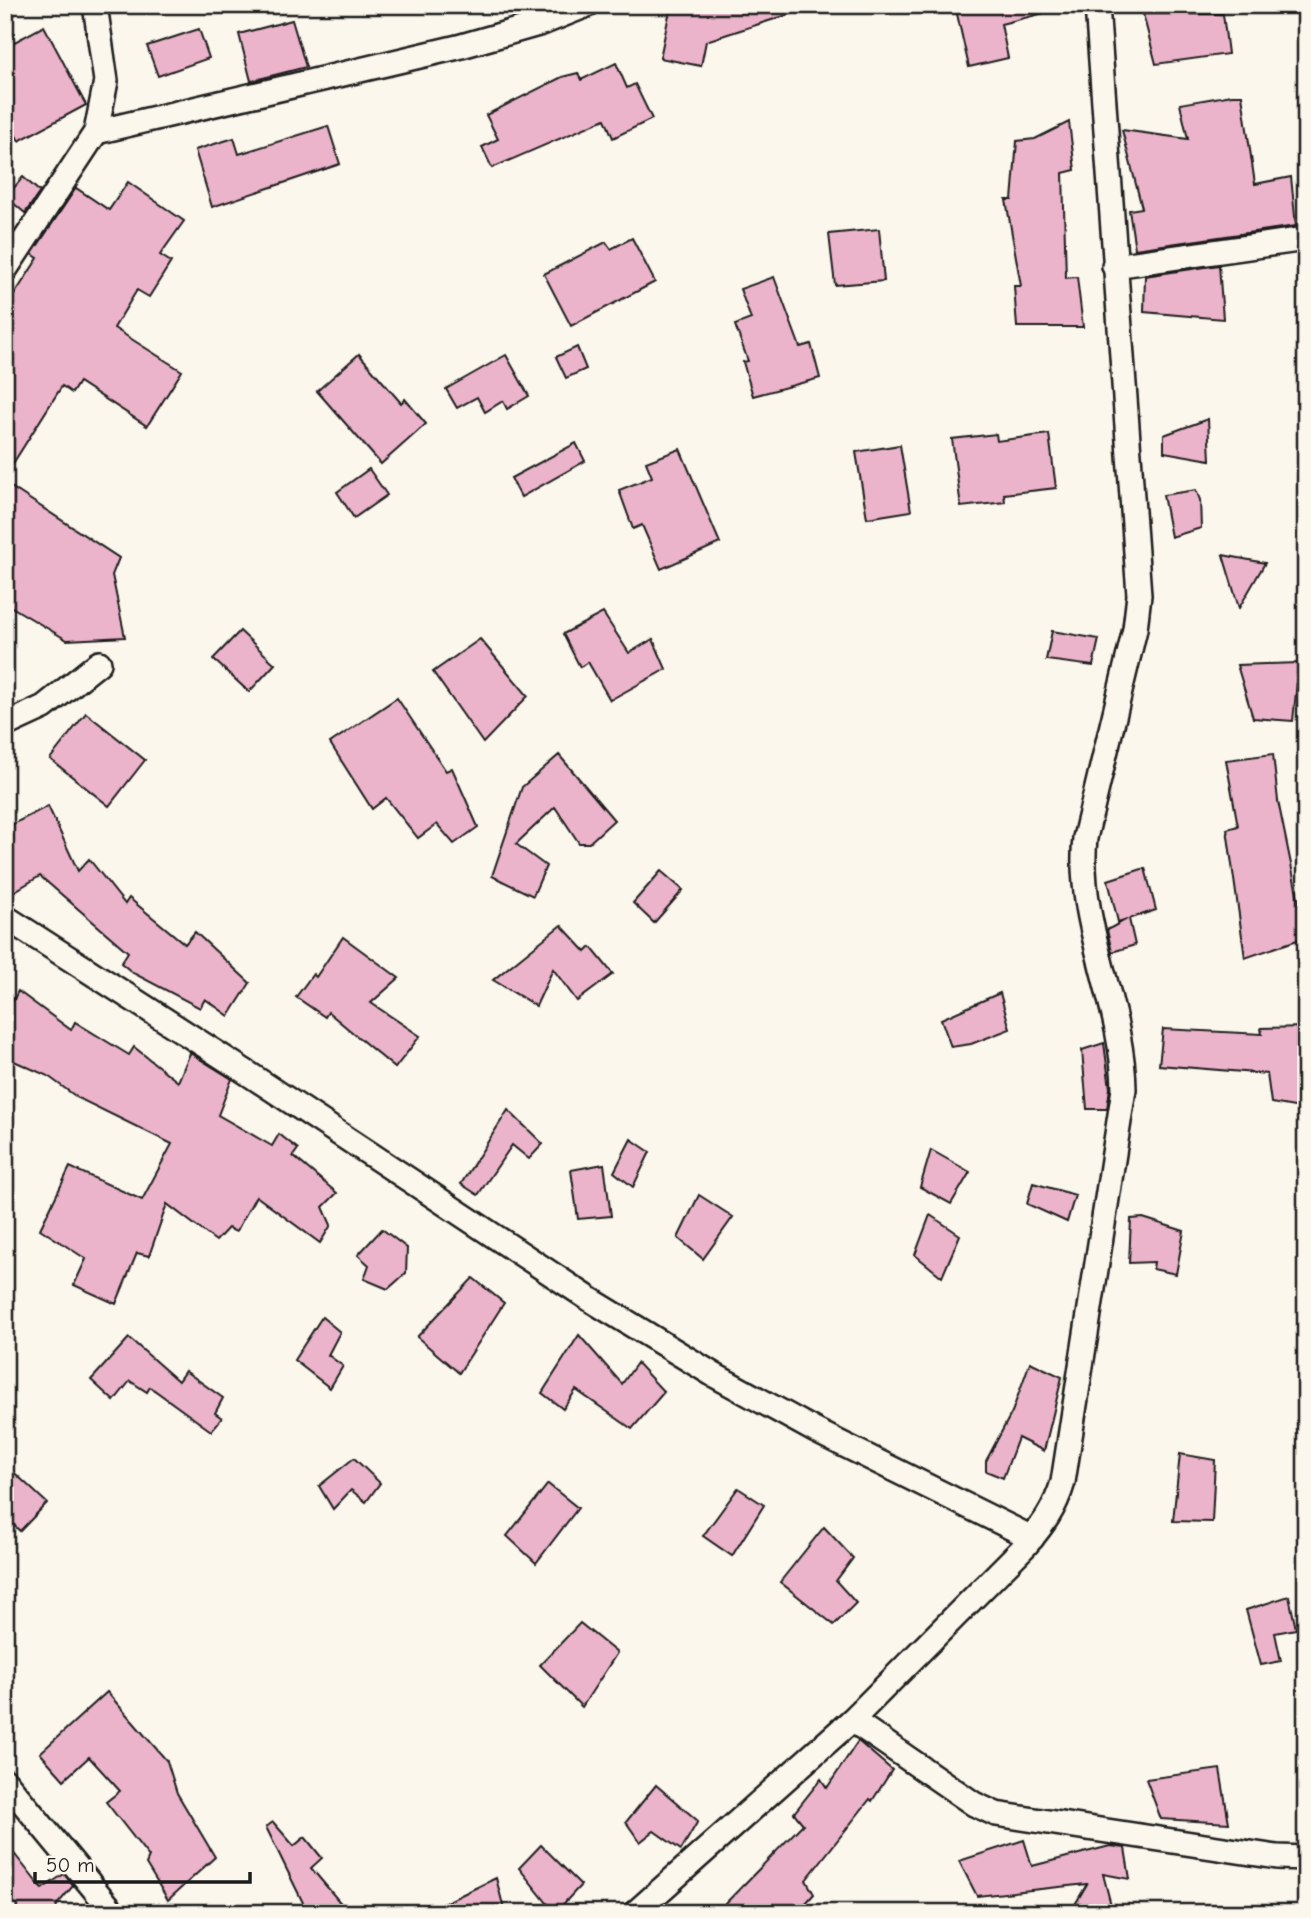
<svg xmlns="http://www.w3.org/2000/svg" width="1311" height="1918" viewBox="0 0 1311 1918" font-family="'Comic Neue',sans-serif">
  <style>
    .building { fill: #ebb4cb; stroke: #1c1c1c; stroke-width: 2 }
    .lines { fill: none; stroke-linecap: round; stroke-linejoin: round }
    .street-casing { stroke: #1c1c1c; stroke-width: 28 }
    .street { stroke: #fbf7ec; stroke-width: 23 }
  </style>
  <rect width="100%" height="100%" fill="#fbf7ec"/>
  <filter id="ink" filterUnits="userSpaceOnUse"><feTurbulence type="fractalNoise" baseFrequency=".0143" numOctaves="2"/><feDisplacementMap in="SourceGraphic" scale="14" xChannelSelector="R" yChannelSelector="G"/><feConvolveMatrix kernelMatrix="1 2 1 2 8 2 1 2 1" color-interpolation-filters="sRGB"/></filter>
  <g filter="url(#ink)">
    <g class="building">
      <path d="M671,5H802L803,10L706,41L701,66L660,58Z"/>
      <path d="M955,5H1043L1044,13L1001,24L1008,58L969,67Z"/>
      <path d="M1143,14H1223L1228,54L1156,64Z"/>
      <path d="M292,20L306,67L251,81L239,34Z"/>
      <path d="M44,26L86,105L19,141L5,116V47Z"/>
      <path d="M199,29L209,58L158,76L147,46Z"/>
      <path d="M616,63L627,88L635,84L652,119L613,138L605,119L492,168L482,147L498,139L486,115L562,77L578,73L581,80Z"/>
      <path d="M1232,95H1242L1255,184L1291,177L1296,226L1135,249L1129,210L1142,208L1122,130L1188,139L1180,104Z"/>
      <path d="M1069,122L1075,170L1063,173L1066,278L1077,277L1083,327H1017L1014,286H1021L1006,200H1012L1017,141L1035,139Z"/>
      <path d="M328,126L340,164L212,207L195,150L234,138L239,154Z"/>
      <path d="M23,177L40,192L25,213L6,197Z"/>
      <path d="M128,182L184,221L160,255L171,262L149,297L137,290L114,328L182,371L147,426L79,382L72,393L62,386L5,476V309L38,258L32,254L76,188L109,210Z"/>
      <path d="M879,229L884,281L835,285L829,234Z"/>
      <path d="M632,238L655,282L571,326L544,274L606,242L611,249Z"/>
      <path d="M1219,265L1223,319L1144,312L1145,276Z"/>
      <path d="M774,277L800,347L811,344L820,378L753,396L743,362L748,361L735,325L751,319L740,289Z"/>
      <path d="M577,347L586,369L566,378L556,357Z"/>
      <path d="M359,354L401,403L405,399L426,424L381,464L317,391Z"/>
      <path d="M506,355L529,396L507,409L503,401L485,412L477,397L457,408L446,389Z"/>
      <path d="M1208,419L1210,460L1164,452V435Z"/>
      <path d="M996,434L997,441L1049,434L1056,488L1004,494L1005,502L961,507L952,439Z"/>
      <path d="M576,443L585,461L521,497L511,478Z"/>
      <path d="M900,445L911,511L867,518L856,452Z"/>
      <path d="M680,449L720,543L661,569L642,525L633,529L619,490L652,477L646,462Z"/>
      <path d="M369,469L387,495L354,518L337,492Z"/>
      <path d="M5,483L119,558L112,575L125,637L67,640L5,603Z"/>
      <path d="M1196,490L1200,500L1201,528L1171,537L1163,495Z"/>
      <path d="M1223,555L1265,563L1239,608Z"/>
      <path d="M603,613L629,653L653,639L666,669L610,700L588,662L580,667L563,634Z"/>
      <path d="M240,631L275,664L249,692L213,659Z"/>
      <path d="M1052,631L1099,639L1093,666L1046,660Z"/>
      <path d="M480,639L528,696L483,743L433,672Z"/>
      <path d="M1299,663L1293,721L1253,718L1237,665Z"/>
      <path d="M397,698L446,771L452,768L478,827L454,844L437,824L418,838L386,798L372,809L330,743Z"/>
      <path d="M86,713L145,760L109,806L50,759Z"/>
      <path d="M1273,754L1278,801L1306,937L1245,958L1227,829L1238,826L1226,760Z"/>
      <path d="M559,755L614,820L589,843H579L555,807L516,844L546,866L533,896L492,876L522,787Z"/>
      <path d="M48,806L78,871L89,859L125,904L129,898L185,944L195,932L250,983L229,1016L205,999L200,1008L133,973L121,963L128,952L40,876L5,897V828Z"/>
      <path d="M1145,868L1156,910L1129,919L1135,945L1112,952L1107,930L1127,919L1118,922L1108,880Z"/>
      <path d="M661,871L683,890L654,923L633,903Z"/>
      <path d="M561,925L586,952L591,947L613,974L577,1001L553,969L536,1006L493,980Z"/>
      <path d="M343,937L399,978L371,1003L420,1036L395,1068L328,1012L325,1017L296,997L313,974L316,977Z"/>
      <path d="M18,991L71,1030L75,1022L129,1055L134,1047L178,1082L190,1053L232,1079L218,1115L272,1146L279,1134L298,1149L293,1156L337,1193L323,1207L331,1225L320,1243L256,1196L236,1232L228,1228L216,1241L167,1204L149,1256L137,1253L116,1304L74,1285L86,1259L40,1229L70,1167L142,1200L172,1144L78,1098L48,1076L5,1057V1016Z"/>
      <path d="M1000,993L1010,1029L971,1044L951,1047L941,1019Z"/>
      <path d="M1306,1027V1109L1271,1103L1267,1074L1159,1065L1163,1029L1262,1034L1261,1028Z"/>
      <path d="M1104,1043L1110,1088L1107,1109H1087L1082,1050Z"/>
      <path d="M508,1110L543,1144L529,1159L512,1145L478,1195L461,1184Z"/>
      <path d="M631,1139L650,1152L633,1187L614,1172Z"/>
      <path d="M931,1150L970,1172L951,1204L920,1187Z"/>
      <path d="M604,1164L611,1216L578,1219L571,1170Z"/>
      <path d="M1033,1183L1075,1195L1067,1222L1027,1204Z"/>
      <path d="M699,1195L733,1217L703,1259L678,1238Z"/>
      <path d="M930,1215L960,1235L942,1277L915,1255Z"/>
      <path d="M1143,1218L1184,1231L1176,1274L1153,1269L1154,1262L1129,1263L1131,1219Z"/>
      <path d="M382,1229L407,1248L406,1273L388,1289L364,1279L369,1265L358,1255Z"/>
      <path d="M473,1278L504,1303L459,1373L417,1337Z"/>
      <path d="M322,1317L340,1332L328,1355L343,1366L330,1388L294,1360Z"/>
      <path d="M579,1335L622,1384L637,1363L664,1392L632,1429L576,1390L563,1409L542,1393Z"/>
      <path d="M129,1338L178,1381L185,1371L223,1398L215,1413L222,1418L211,1431L150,1387L147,1392L130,1381L114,1401L91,1380Z"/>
      <path d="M1030,1362L1062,1377L1044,1451L1018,1438L1003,1478L986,1471V1461L1012,1412Z"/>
      <path d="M1180,1454L1215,1460L1212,1522L1173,1521Z"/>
      <path d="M354,1458L380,1483L366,1502L351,1490L333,1509L319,1486Z"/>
      <path d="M5,1464L47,1503L20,1531L5,1517Z"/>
      <path d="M548,1484L578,1508L536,1563L507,1536Z"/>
      <path d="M738,1488L764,1505L732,1556L703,1536Z"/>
      <path d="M824,1527L853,1558L836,1581L856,1603L834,1625L780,1582Z"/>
      <path d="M1289,1596L1296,1629L1275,1633L1281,1661L1261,1665L1246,1610Z"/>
      <path d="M580,1623L617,1653L582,1707L540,1665Z"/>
      <path d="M107,1692L167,1761L177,1793L215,1857L168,1900L146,1864L149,1857L106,1802L120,1791L89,1757L64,1780L40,1753Z"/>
      <path d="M858,1741L892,1770L872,1801L870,1799L806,1880L814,1894L797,1913H716L803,1824L794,1813L821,1779L827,1788Z"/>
      <path d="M1220,1769L1229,1823L1161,1819L1146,1779Z"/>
      <path d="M656,1785L698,1821L681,1850L654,1831L640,1842L626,1822Z"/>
      <path d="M273,1822L294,1846L305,1837L322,1858L311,1868L349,1913H308L266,1827Z"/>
      <path d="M1024,1840L1032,1866L1110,1846L1125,1848L1130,1879L1103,1874L1113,1913H1070L1087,1884L977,1896L959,1861Z"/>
      <path d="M5,1842L42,1889L64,1874L73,1886L56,1906L61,1913H8L18,1906L5,1894Z"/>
      <path d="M541,1845L581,1885L555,1913L519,1868Z"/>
      <path d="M496,1878L505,1913H424Z"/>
    </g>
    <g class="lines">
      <defs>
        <g id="street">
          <path d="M96,132L458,47L542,23L587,5"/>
          <path d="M1114,266L1306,239"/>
          <path d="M5,270L96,132L106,81L95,5"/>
          <path d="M5,725L44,707L99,663"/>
          <path d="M5,917L249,1074L591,1300L714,1375L816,1431L1032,1538"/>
          <path d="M852,1720L974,1804L996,1814L1277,1857L1306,1858"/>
          <path d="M5,1781L114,1913"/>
          <path d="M635,1913L852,1720L1025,1546C1043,1525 1055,1509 1063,1482L1124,1089C1123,1004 1076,923 1085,838L1135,629L1139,595L1097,5"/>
        </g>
      </defs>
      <use href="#street" class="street-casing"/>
      <use href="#street" class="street"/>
    </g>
  </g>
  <rect width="1311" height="1918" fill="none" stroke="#fbf7ec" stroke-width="28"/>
  <rect x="14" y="14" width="1283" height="1890" fill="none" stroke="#1c1c1c" stroke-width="2.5" filter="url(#ink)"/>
  <path d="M35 1872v10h215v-10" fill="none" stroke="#1c1c1c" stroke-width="3.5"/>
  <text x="46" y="1872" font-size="21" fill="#1c1c1c" stroke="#fbf7ec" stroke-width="5" paint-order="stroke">50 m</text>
</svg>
